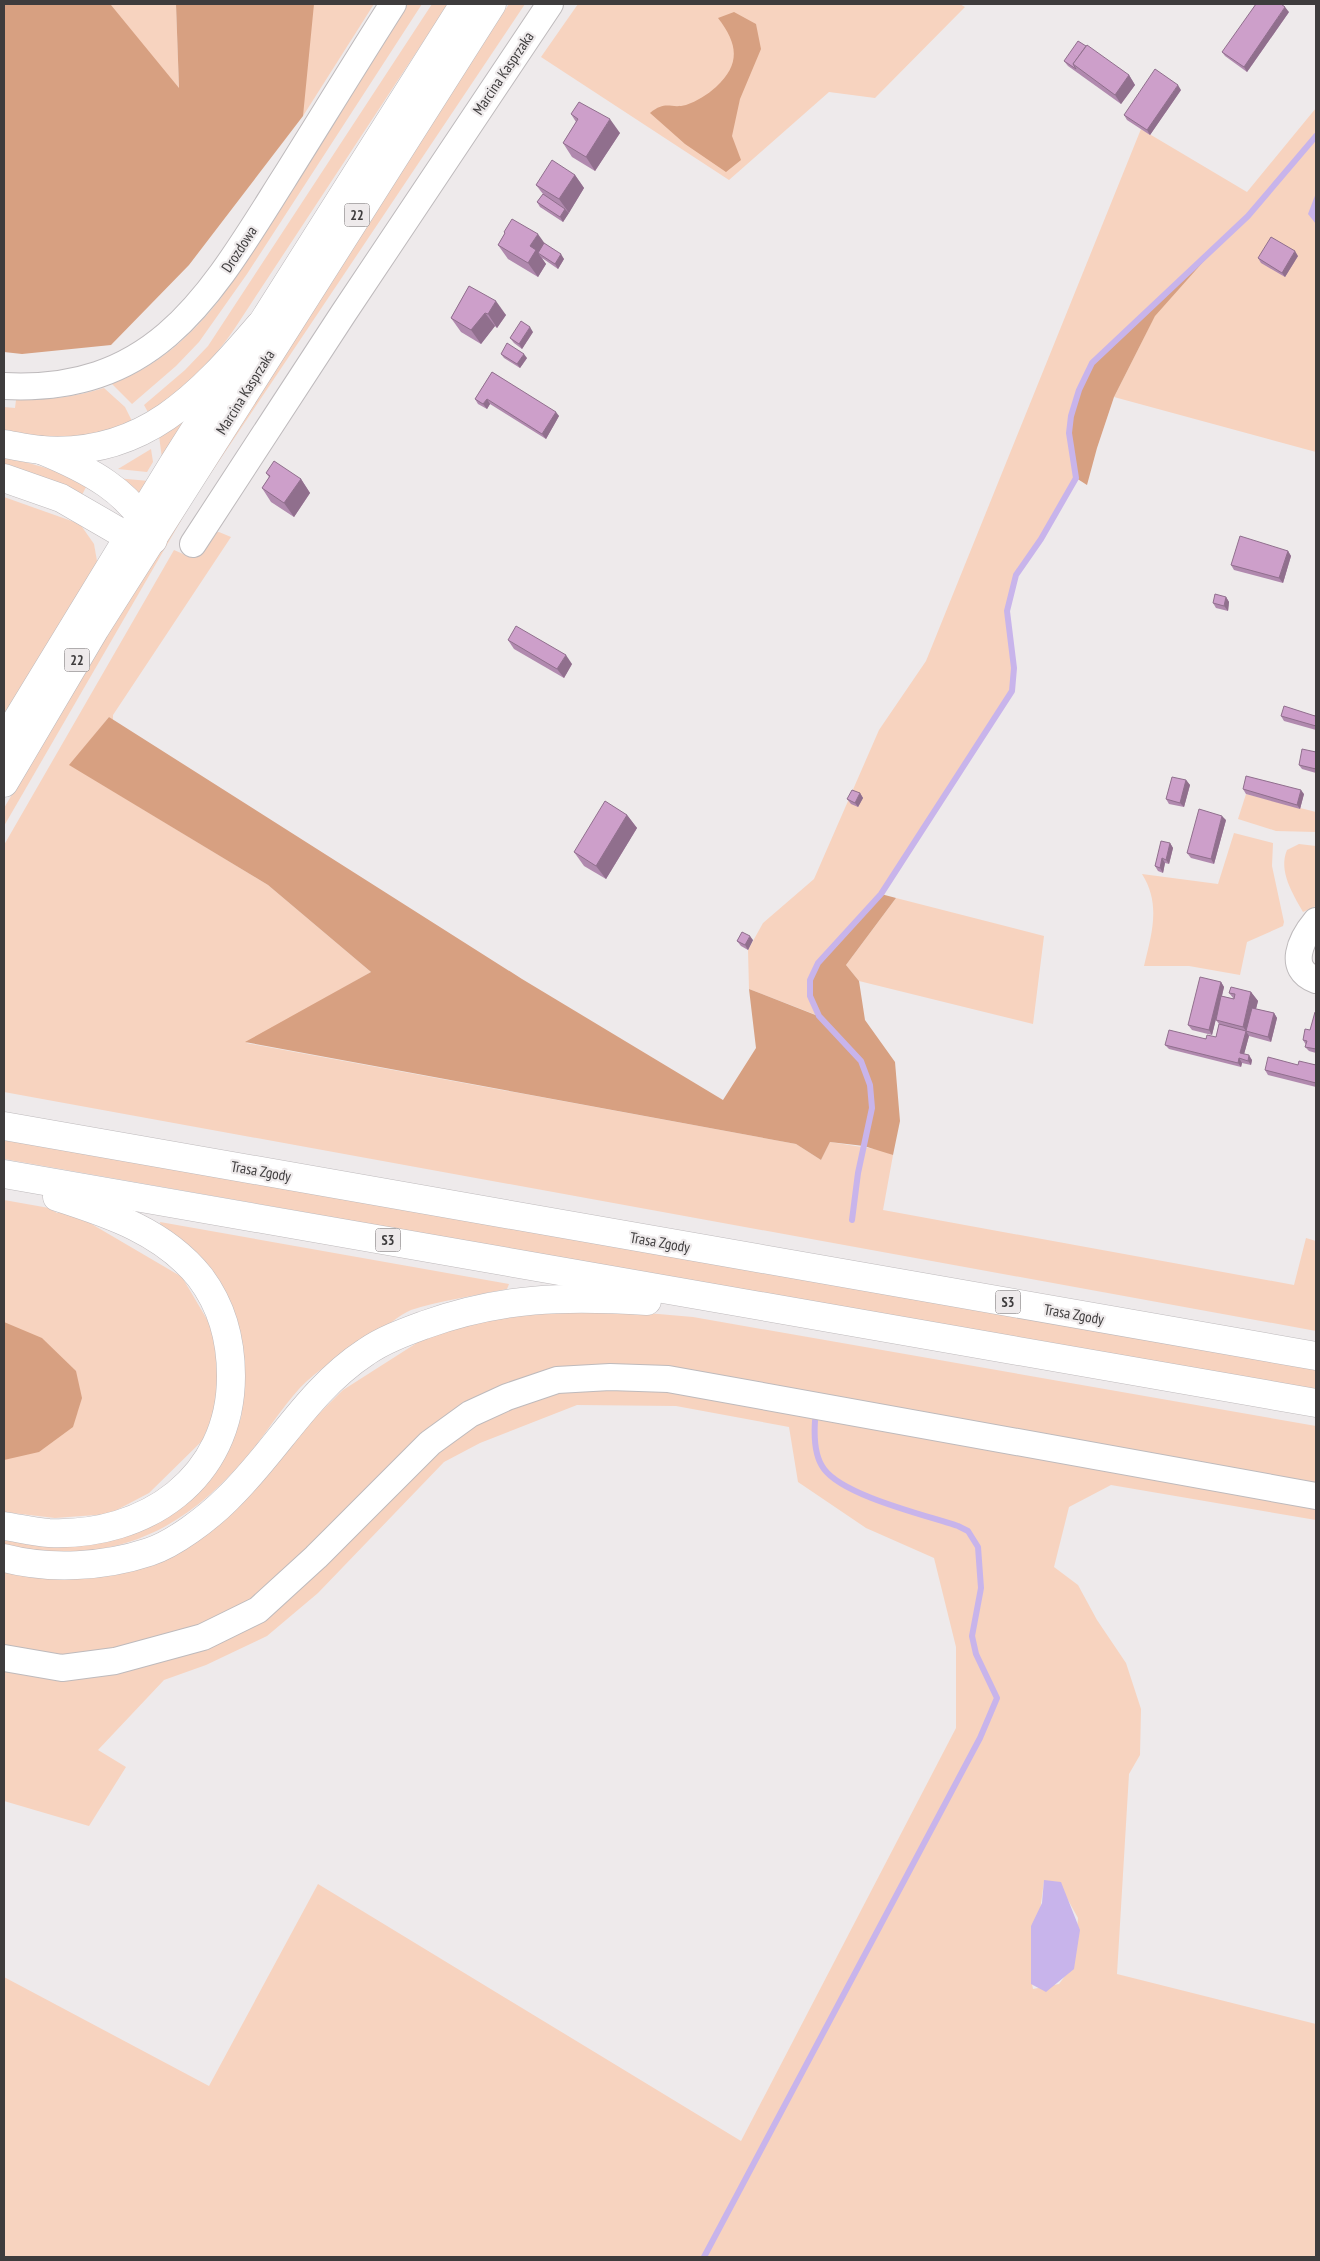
<svg xmlns="http://www.w3.org/2000/svg" width="1320" height="2261" viewBox="0 0 1320 2261" font-family="'PT Sans Narrow',sans-serif">
  <style>
    .green { fill: #f7d3bf; fill-rule: evenodd }
    .forest { fill: #d7a081 }
    .water { fill: #c8b4eb }
    .lines { fill: none; stroke-linecap: round; stroke-linejoin: round }
    .stream { stroke: #c8b4eb; stroke-width: 6 }
    .minor-casing { stroke: #bebabc; stroke-width: 28 }
    .major-casing { stroke: #bebabc; stroke-width: 29 }
    .highway-casing { stroke: #bebabc; stroke-width: 29 }
    .minor { stroke: #fff; stroke-width: 26 }
    .major { stroke: #fff; stroke-width: 28 }
    .highway { stroke: #fff; stroke-width: 28 }
    .wall { fill: #b089ae }
    .shaded-wall { fill: #906f8d }
    .building { fill: #cd9fca; stroke: #906f8d }
    .labels { text-anchor: middle; dominant-baseline: central; stroke-width: 4.5; stroke-linejoin: round; paint-order: stroke }
    .shield { fill: #eeeaeb; stroke: #737071; stroke-width: 1 }
    .shield-label { font-size: 14px; font-weight: bold; fill: #3e3c3d }
    .street-label { font-size: 15px; fill: #3e3c3d; stroke: #eeeaeb }
  </style>
  <rect width="100%" height="100%" fill="#eeeaeb"/>
  <g class="green">
    <path d="M107,4H176L179,89L111,6Z"/>
    <path d="M297,4H374L303,116Z"/>
    <path d="M407,4H422L247,274L199,342L176,366L132,404L112,384C159,365 189,338 221,298Z"/>
    <path d="M432,4H448L235,328C210,365 185,387 149,414L144,405L185,370L208,346Z"/>
    <path d="M509,4H525L201,488L197,486L297,328Z"/>
    <path d="M578,4H960L965,7L875,98L829,92L729,180L541,57Z"/>
    <path d="M1316,108V452L1114,397L1155,315L1218,243L1092,363L1079,390L1069,433L1076,478L1041,539L1016,575L1007,611L1014,668L1012,691L881,894L818,963L810,980V996L819,1016L749,989L748,950L763,923L814,879L879,730L926,661L1141,129L1247,192Z"/>
    <path d="M104,388L125,407L133,423L78,439L4,433V407L15,408L16,400C46,400 75,397 104,388Z"/>
    <path d="M184,420H187L162,458L159,436Z"/>
    <path d="M151,449L153,462L147,472L118,469Z"/>
    <path d="M4,456L53,470L87,485L82,495L4,466Z"/>
    <path d="M116,478L149,481L141,499Z"/>
    <path d="M4,497L80,524L94,544L97,561L84,595L4,725Z"/>
    <path d="M186,503L190,505L4,826V808Z"/>
    <path d="M219,532L231,537L113,715V720L109,717L70,765L268,885L371,972L246,1043L796,1144L821,1160L830,1142L881,1150L893,1155L883,1210L1294,1285L1306,1238L1316,1241V1331L4,1092V845L174,550L190,557C198,546 204,533 219,532Z"/>
    <path d="M1246,794L1316,812V832L1276,831L1238,819Z"/>
    <path d="M1234,833L1273,843L1272,866L1284,922L1283,926L1247,942L1240,975L1189,966H1144C1152,933 1161,904 1142,874L1218,884Z"/>
    <path d="M1299,844L1316,846V906L1303,912C1293,894 1278,871 1287,850Z"/>
    <path d="M896,898L1044,936L1033,1024L859,981L846,965Z"/>
    <path d="M4,1140L1316,1369V1391L4,1159Z"/>
    <path d="M4,1200L49,1208L57,1213L61,1212L83,1219L182,1277L218,1338L221,1397L202,1441L149,1493L109,1514L55,1518L4,1512Z"/>
    <path d="M160,1222L509,1284L507,1289C478,1295 438,1301 411,1310C399,1315 387,1326 376,1334C355,1348 326,1363 307,1381C287,1399 267,1433 248,1455C180,1536 109,1565 4,1547V1534L75,1544L227,1452L241,1418L245,1381L242,1343L161,1228Z"/>
    <path d="M589,1308L693,1317L1316,1426V1520L1111,1485L1069,1507L1054,1567L1078,1585L1097,1620L1126,1663L1141,1709L1140,1755L1129,1774L1117,1974L1316,2024V2257H4V1977L209,2086L318,1884L741,2141L956,1728V1647L934,1558L866,1528L798,1482L789,1427L676,1406L577,1405L480,1443L444,1462L318,1593L267,1636L206,1665L164,1680L98,1750L126,1767L89,1826L4,1801V1566L151,1562L274,1458L343,1390L423,1339L501,1315ZM1044,1881L1058,1882L1078,1918L1074,1964L1059,1984L1033,1989L1031,1979Z"/>
  </g>
  <g class="forest">
    <path d="M4,4L111,5L179,88L176,4H314L303,116L189,265L111,345L22,354L4,352Z"/>
    <path d="M734,12L756,24L761,49L740,99L732,136L741,160L726,172L685,144L650,113C666,100 670,109 686,105C697,101 707,95 716,87C741,64 738,44 718,18Z"/>
    <path d="M1219,244L1155,316L1114,397L1097,448L1087,485L1076,478L1069,433L1071,416L1079,390L1092,363Z"/>
    <path d="M109,717L522,979L723,1100L756,1048L749,989L818,1016C814,1004 809,995 810,982C813,960 864,912 881,894L896,898L846,965L859,981L865,1020L895,1062L900,1121L893,1155L864,1146L830,1142L821,1160L796,1144L245,1042L371,972L268,885L69,765Z"/>
    <path d="M4,1322L42,1338L76,1371L82,1398L73,1427L39,1452L4,1460Z"/>
  </g>
  <g class="water">
    <path d="M1316,193V224L1308,214Z"/>
    <path d="M1044,1880L1061,1882L1080,1930L1074,1969L1046,1992L1031,1984V1926L1042,1903Z"/>
  </g>
  <g class="lines">
    <g class="stream">
      <path d="M852,1220L858,1173L872,1108L870,1085L861,1061L819,1016L810,996V980L818,963L881,894L1012,691L1014,668L1007,611L1016,575L1041,539L1076,478L1069,433L1071,416L1079,390L1092,363L1248,216L1316,136"/>
      <path d="M704,2257L980,1738L997,1698L976,1654L972,1636L981,1588L978,1547L968,1531L958,1526C925,1515 844,1496 824,1469C814,1456 814,1436 815,1421"/>
    </g>
    <defs>
      <g id="minor">
        <path d="M4,386C157,394 211,294 283,180C320,121 356,62 393,4"/>
        <path d="M193,544L343,314L550,4"/>
        <path d="M1316,921C1301,939 1286,969 1316,980"/>
        <path d="M4,1658L62,1668L115,1661L203,1637L258,1610L316,1557L430,1443L470,1414L507,1397L557,1380L610,1377L668,1379L1316,1496"/>
      </g>
      <g id="major">
        <path d="M4,741L173,464L464,4"/>
        <path d="M4,783L95,629L492,4"/>
      </g>
      <g id="highway">
        <path d="M4,444C16,446 29,449 41,450C143,458 200,395 260,325"/>
        <path d="M4,478L61,498L137,542L145,543L153,540C135,492 85,468 41,450"/>
        <path d="M4,1126L1316,1356"/>
        <path d="M4,1174L1316,1403"/>
        <path d="M4,1526C18,1528 34,1532 49,1533C146,1537 231,1478 231,1376C231,1340 222,1306 200,1277C164,1232 110,1214 57,1197"/>
        <path d="M4,1558C50,1570 104,1567 149,1552C174,1544 208,1518 227,1499C276,1452 308,1390 366,1352C383,1340 405,1332 424,1325C502,1297 565,1296 647,1301"/>
      </g>
    </defs>
    <use href="#minor" class="minor-casing"/>
    <use href="#major" class="major-casing"/>
    <use href="#highway" class="highway-casing"/>
    <use href="#minor" class="minor"/>
    <use href="#major" class="major"/>
    <use href="#highway" class="highway"/>
  </g>
  <g class="wall">
    <path d="M1289,12L1247,72L1225,56L1222,52Z"/>
    <path d="M1064,61L1129,75L1135,85L1121,104L1068,66Z"/>
    <path d="M1181,90L1150,135L1127,120L1124,115Z"/>
    <path d="M571,114L620,133L595,171L572,157L563,143L576,122Z"/>
    <path d="M575,175L584,188L563,222L540,207L537,202L543,194L536,185Z"/>
    <path d="M504,232L544,243L564,259L558,269L542,258L546,264L538,277L508,259L498,245L505,233Z"/>
    <path d="M1298,256L1285,277L1261,263L1258,258Z"/>
    <path d="M469,286L506,315L497,328L495,326L481,344L461,332L451,318Z"/>
    <path d="M533,332L522,349L514,343L510,338Z"/>
    <path d="M501,354L527,358L520,368L504,358Z"/>
    <path d="M492,372L559,416L546,439L490,404L487,409L478,404L475,399Z"/>
    <path d="M266,473L301,479L310,493L294,517L271,502L262,488L269,477Z"/>
    <path d="M1288,551L1291,556L1283,583L1234,570L1231,565Z"/>
    <path d="M1226,597L1229,602L1228,611L1216,608L1213,603Z"/>
    <path d="M508,640L572,664L564,678L514,649Z"/>
    <path d="M1316,714V730L1284,721L1281,716H1315Z"/>
    <path d="M1316,752V773L1302,769L1299,765Z"/>
    <path d="M1186,780L1190,785L1184,807L1169,804L1166,799Z"/>
    <path d="M1243,789L1304,794L1300,809L1246,794Z"/>
    <path d="M860,793L863,798L858,807L851,804L847,799Z"/>
    <path d="M627,815L637,828L606,879L584,866L574,852Z"/>
    <path d="M1226,820L1214,864L1191,858L1187,853Z"/>
    <path d="M1170,843L1173,848L1169,864L1165,863L1163,873L1158,871L1155,866Z"/>
    <path d="M753,940L748,950L741,946L737,941Z"/>
    <path d="M1221,982L1224,987L1222,996L1234,999L1229,993L1251,992L1258,1001L1256,1009L1274,1013L1277,1018L1271,1042L1249,1036L1244,1054L1252,1060L1251,1065L1242,1063L1241,1067L1169,1049L1165,1045L1216,1037L1219,1024L1216,1020L1217,1014L1212,1035L1192,1030L1188,1025Z"/>
    <path d="M1316,1012V1053L1309,1051L1305,1047L1306,1045L1303,1040L1310,1030Z"/>
    <path d="M1298,1065H1316V1087L1268,1075L1265,1070Z"/>
  </g>
  <g class="shaded-wall">
    <path d="M1285,7L1289,12L1247,72L1244,67Z"/>
    <path d="M1129,75L1135,85L1121,104L1115,95Z"/>
    <path d="M1178,85L1181,90L1150,135L1147,130Z"/>
    <path d="M610,119L620,133L595,171L586,157Z"/>
    <path d="M575,175L584,188L569,213L559,199Z"/>
    <path d="M565,209L569,213L563,222L560,217Z"/>
    <path d="M538,234L548,248L538,253L546,264L538,277L528,263L530,246Z"/>
    <path d="M1295,251L1298,256L1285,277L1282,273Z"/>
    <path d="M561,254L564,259L558,269L555,264Z"/>
    <path d="M496,301L506,315L497,328L488,314Z"/>
    <path d="M485,313L495,326L481,344L471,330Z"/>
    <path d="M530,327L533,332L522,349L519,344Z"/>
    <path d="M524,354L527,358L520,368L517,364Z"/>
    <path d="M487,399L490,404L487,409L483,404Z"/>
    <path d="M556,412L559,416L546,439L542,434Z"/>
    <path d="M301,479L310,493L294,517L284,503Z"/>
    <path d="M1288,551L1291,556L1283,583L1279,578Z"/>
    <path d="M1226,597L1229,602L1228,611L1224,606Z"/>
    <path d="M566,655L572,664L564,678L557,669Z"/>
    <path d="M1186,780L1190,785L1184,807L1180,803Z"/>
    <path d="M1301,790L1304,794L1300,809L1297,805Z"/>
    <path d="M860,793L863,798L858,807L855,803Z"/>
    <path d="M627,815L637,828L606,879L596,866Z"/>
    <path d="M1222,816L1226,820L1214,864L1211,859Z"/>
    <path d="M1170,843L1173,848L1169,864L1166,860Z"/>
    <path d="M1162,858L1165,863L1163,873L1160,868Z"/>
    <path d="M750,936L753,940L748,950L745,945Z"/>
    <path d="M1221,982L1224,987L1212,1035L1209,1030Z"/>
    <path d="M1251,992L1258,1001L1250,1032L1246,1031L1249,1036L1243,1058L1240,1053L1246,1031L1243,1027Z"/>
    <path d="M1274,1013L1277,1018L1271,1042L1268,1037Z"/>
    <path d="M1249,1055L1252,1060L1251,1065L1248,1061Z"/>
    <path d="M1239,1058L1242,1063L1241,1067L1238,1063Z"/>
  </g>
  <g class="building">
    <path d="M1256,4H1281L1285,7L1244,67L1222,52Z"/>
    <path d="M1078,41L1086,46L1073,64L1076,69L1064,61Z"/>
    <path d="M1087,45L1129,75L1115,95L1073,64Z"/>
    <path d="M1155,69L1178,85L1147,130L1124,115Z"/>
    <path d="M579,102L610,119L586,157L563,143L578,119L571,114Z"/>
    <path d="M552,160L575,175L559,199L536,185Z"/>
    <path d="M543,194L565,209L560,217L537,202Z"/>
    <path d="M512,219L538,234L530,246L536,250L528,263L498,245L505,233L504,232Z"/>
    <path d="M1271,237L1295,251L1282,273L1258,258Z"/>
    <path d="M544,243L561,254L555,264L538,253Z"/>
    <path d="M469,286L496,301L488,314L485,313L471,330L451,318Z"/>
    <path d="M521,321L530,327L519,344L510,338Z"/>
    <path d="M507,343L524,354L517,364L501,354Z"/>
    <path d="M492,372L556,412L542,434L487,399L483,404L475,399Z"/>
    <path d="M274,461L301,479L284,503L262,488L270,476L266,473Z"/>
    <path d="M1240,536L1288,551L1279,578L1231,565Z"/>
    <path d="M1215,594L1226,597L1224,606L1213,603Z"/>
    <path d="M516,626L566,655L557,669L508,640Z"/>
    <path d="M1284,706L1315,716L1316,714V726L1281,716Z"/>
    <path d="M1302,749L1316,752V769L1299,765Z"/>
    <path d="M1246,776L1301,790L1297,805L1243,789Z"/>
    <path d="M1172,777L1186,780L1180,803L1166,799Z"/>
    <path d="M852,790L860,793L855,803L847,799Z"/>
    <path d="M605,801L627,815L596,866L574,852Z"/>
    <path d="M1199,809L1222,816L1211,859L1187,853Z"/>
    <path d="M1161,841L1170,843L1166,860L1162,858L1160,868L1155,866Z"/>
    <path d="M742,932L750,936L745,945L737,941Z"/>
    <path d="M1200,977L1221,982L1209,1030L1188,1025Z"/>
    <path d="M1231,987L1251,992L1243,1027L1216,1020L1221,996L1234,999L1235,994L1229,993Z"/>
    <path d="M1252,1008L1274,1013L1268,1037L1246,1031Z"/>
    <path d="M1315,1012H1316V1049L1305,1047L1307,1041L1303,1040L1305,1029L1310,1030Z"/>
    <path d="M1219,1024L1246,1031L1240,1053L1249,1055L1248,1061L1239,1058L1238,1063L1165,1045L1169,1030L1206,1039L1207,1035L1216,1037Z"/>
    <path d="M1268,1057L1298,1065L1299,1061L1316,1065V1083L1265,1070Z"/>
  </g>
  <g class="labels">
    <g class="shield">
      <rect x="344.5" y="203.5" width="25" height="23" rx="4"/>
      <rect x="64.5" y="648.5" width="25" height="23" rx="4"/>
      <rect x="375.5" y="1228.5" width="25" height="23" rx="4"/>
      <rect x="995.5" y="1290.5" width="25" height="23" rx="4"/>
    </g>
    <g class="shield-label">
      <text x="357" y="215">22</text>
      <text x="77" y="660">22</text>
      <text x="388" y="1240">S3</text>
      <text x="1008" y="1302">S3</text>
    </g>
    <g class="street-label">
      <text transform="translate(503 73) rotate(-56)">Marcina Kasprzaka</text>
      <text transform="translate(239 249) rotate(-57)">Drozdowa</text>
      <text transform="translate(245 392) rotate(-58)">Marcina Kasprzaka</text>
      <text transform="translate(261 1171) rotate(10)">Trasa Zgody</text>
      <text transform="translate(660 1242) rotate(10)">Trasa Zgody</text>
      <text transform="translate(1074 1314) rotate(10)">Trasa Zgody</text>
    </g>
  </g>
  <rect width="1320" height="2261" fill="none" stroke="#3e3c3d" stroke-width="10"/>
</svg>
